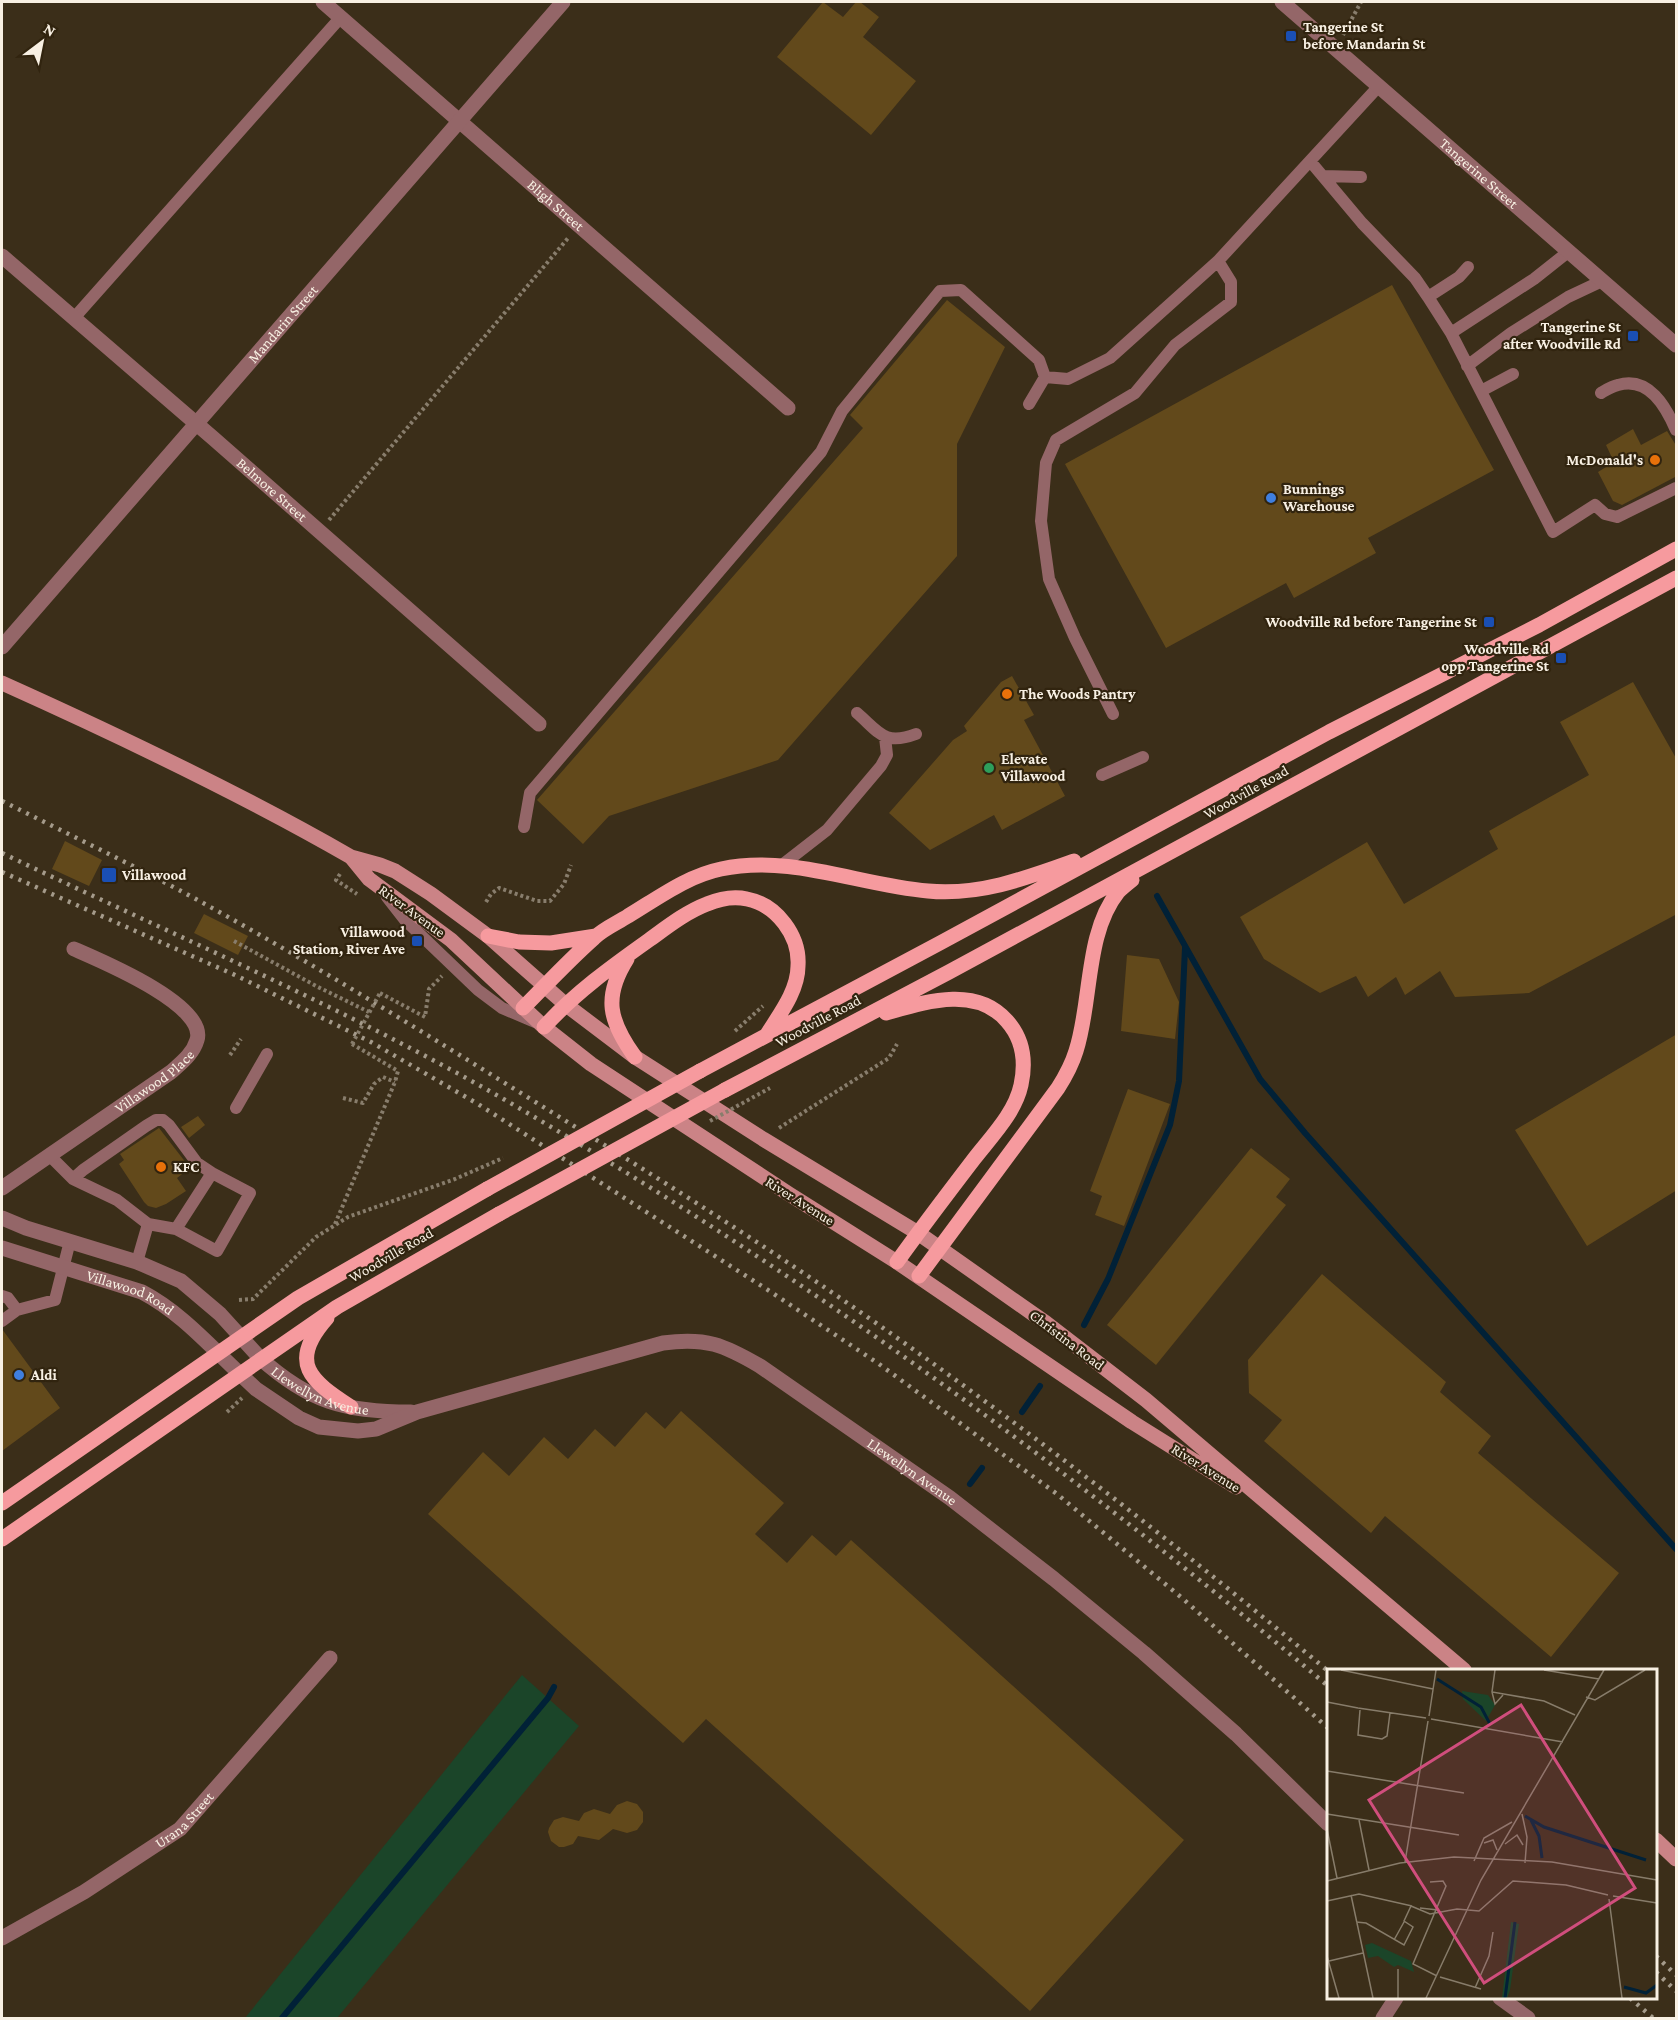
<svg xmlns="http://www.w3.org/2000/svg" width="1678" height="2020" font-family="'Crimson Pro',serif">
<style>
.green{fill:#1b4529}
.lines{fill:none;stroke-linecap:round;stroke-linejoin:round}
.stream{stroke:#012137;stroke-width:6}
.building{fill:#62491b}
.path{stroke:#887d6c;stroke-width:4;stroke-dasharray:3 3;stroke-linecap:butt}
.service{stroke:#946668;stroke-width:12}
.minor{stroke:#946668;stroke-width:15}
.tertiary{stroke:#946668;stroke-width:15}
.secondary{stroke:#cb8386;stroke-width:15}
.primary{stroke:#f69a9e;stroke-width:15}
.rail{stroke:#a59b8b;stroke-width:4.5;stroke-dasharray:3 6;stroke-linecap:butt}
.path-bridge{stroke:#887d6c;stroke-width:4;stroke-dasharray:3 3;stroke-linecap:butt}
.primary-bridge{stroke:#f69a9e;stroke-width:15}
.transit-dot{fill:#1a4fb4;stroke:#31240f;stroke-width:2}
.food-dot{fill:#e8710a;stroke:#31240f;stroke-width:2}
.shop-dot{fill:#3f7fe0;stroke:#31240f;stroke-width:2}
.leisure-dot{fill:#2e9e5b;stroke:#31240f;stroke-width:2}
.labels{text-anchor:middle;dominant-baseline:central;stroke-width:4.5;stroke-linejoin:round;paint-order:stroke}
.poi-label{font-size:15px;font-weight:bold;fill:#f8f0e3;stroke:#31240f;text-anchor:start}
.street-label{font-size:15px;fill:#f8f0e3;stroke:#31240f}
.inset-river{fill:none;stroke:#012137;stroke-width:3}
.inset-road{fill:none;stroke:#877c6a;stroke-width:1.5}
.view{fill:#d04e7d;fill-opacity:0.15;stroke:#d04e7d;stroke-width:3}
.inset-edge{fill:none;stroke:#f8f0e3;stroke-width:3}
</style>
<rect width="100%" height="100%" fill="#3b2e19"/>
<path class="green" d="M522,1675L579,1726L337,2018H245Z"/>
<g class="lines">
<path class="stream" d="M1157,896L1260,1079L1305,1133L1676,1549
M1084,1325L1108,1279L1170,1125L1179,1081L1185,948
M1022,1412L1040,1386
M970,1484L982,1468
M282,2018L548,1698L554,1687"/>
</g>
<path class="building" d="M823,2L843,17L856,2H860L879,17L863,37L916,81L871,135L777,57Z
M1392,285L1494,470L1368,538L1376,553L1294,598L1286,583L1166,648L1065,464Z
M947,300L1005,347L957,444V556L778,760L609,816L583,844L537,800L863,428L850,415Z
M1633,429L1641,445L1667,431L1677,447V476L1622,505L1613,501L1598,472L1614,462L1606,445Z
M1012,676L1034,715L1024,720L1065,796L1002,830L994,815L930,850L889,813L953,740L967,731L964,726L1001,682Z
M1633,682L1677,760V914L1529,993L1455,997L1440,971L1405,995L1396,977L1368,997L1356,976L1320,993L1264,959L1240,917L1367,842L1404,904L1498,849L1489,831L1589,775L1560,722Z
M65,841L102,860L89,886L52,869Z
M204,914L248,936L238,955L194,933Z
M1127,955L1159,959L1179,1002L1175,1039L1121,1031Z
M1677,1034V1190L1587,1246L1515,1130Z
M1128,1089L1170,1104L1124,1226L1095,1215L1102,1196L1090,1191Z
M198,1116L205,1125L189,1138L181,1127Z
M159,1128L190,1168L177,1178L186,1191L166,1204L156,1208L148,1206L144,1202L119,1164L124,1160L120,1154Z
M1251,1148L1290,1179L1276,1197L1286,1205L1156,1365L1107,1325Z
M1322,1274L1446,1382L1440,1392L1491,1436L1478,1453L1619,1573L1551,1657L1385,1516L1371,1533L1264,1441L1282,1420L1249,1393L1248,1360Z
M2,1329L60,1408L2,1451Z
M681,1411L784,1503L755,1534L787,1563L812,1535L836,1556L851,1540L1184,1840L1030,2011L706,1719L683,1743L428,1514L483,1452L509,1476L544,1437L568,1459L595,1429L615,1447L646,1412L665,1429Z
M627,1801L637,1804L643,1812V1822L637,1830L627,1833L613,1829L599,1840L578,1836L573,1844L564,1847H559L551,1841L548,1832L549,1828L554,1820L563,1817L579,1821L584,1813L594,1809L610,1814L617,1805Z"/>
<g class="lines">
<path class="path" d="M1343,35L1361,2
M329,520L569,237
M340,874L336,880L357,894
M486,902L491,894L499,888L537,901H550L564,884L571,865
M234,941L318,987L369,1012
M380,993L425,1017L429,989L442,976
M735,1031L763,1006
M230,1055L241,1039
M343,1098L363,1103L374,1084L383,1077L395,1082
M779,1128L889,1058L897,1044
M335,1224L395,1082L398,1071L352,1044
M239,1300L253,1299L316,1237L348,1217L455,1179L503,1158
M227,1412L242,1398"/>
<path class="service" d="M1310,161L1362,223L1415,278L1428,297L1451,333L1553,532L1595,505L1605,514L1617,517L1676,488
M1323,176L1361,177
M1428,297L1459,277L1468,267
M74,318L341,17
M1451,333L1534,279L1568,252
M1467,366L1511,333L1568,297L1602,281
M1481,391L1513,374
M1601,393C1606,390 1612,386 1618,385C1649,376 1666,407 1676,430
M1029,404L1045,377L1068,379L1110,358L1218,261L1379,86
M857,713C879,732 884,746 916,734
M1113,714L1075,638L1049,579L1041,521L1046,463L1056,440L1135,393L1175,345L1231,302V282L1218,261
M1102,775L1143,757
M524,827L530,793L821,452L842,411L940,291L961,290L1039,360L1045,377
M782,865L827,830L881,766L887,755L885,737
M387,897L405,920L478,990L502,1008L535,1022
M236,1108L267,1054
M49,1155L73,1179L117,1200L148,1224L176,1229L212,1173L250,1193L217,1251L176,1229
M73,1179L83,1170L146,1126L156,1120H163L169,1125L197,1163L212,1173
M137,1262L148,1224
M2,1296L8,1298L17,1310L55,1300L70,1241
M2,1321L17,1310"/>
<g class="minor">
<path id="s1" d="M323,2L788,408"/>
<path id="s2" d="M2,256L213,438L539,724"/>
<path id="s3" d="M2,1188L171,1072C181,1063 193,1054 197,1040C208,1005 99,960 74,949"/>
<path id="s4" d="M260,1358C309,1402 345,1412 411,1412"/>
<path id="s5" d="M239,1373L256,1389L299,1418L319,1427L358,1431L376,1429L417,1412L663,1343C706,1337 724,1345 760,1366L950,1498L1054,1579L1144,1653L1236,1734L1328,1824"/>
<path id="s6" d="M2,1938L84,1892L180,1829L330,1658"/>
<path d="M1500,1998L1528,2018"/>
<path d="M1383,2018L1396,1998"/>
</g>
<g class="tertiary">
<path id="s7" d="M1282,2L1676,345"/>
<path id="s8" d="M2,647L563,2"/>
<path d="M2,1218L26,1228L137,1262L181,1281L220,1314L260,1358"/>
<path id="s9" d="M2,1248L142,1292C180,1312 208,1344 239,1373"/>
</g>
<path class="secondary" d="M2,683C120,736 238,792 351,857L380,865L395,871L431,894L488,936L565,1004L635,1057L763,1139L918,1233L1046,1323L1146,1400L1464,1670
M351,857L369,879L451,940L544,1027L591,1064L789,1194L897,1262L1132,1422L1236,1487
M1656,1840L1676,1859"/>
<path class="primary" d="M488,936L519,942L551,943L596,936
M627,959C603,997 609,1021 635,1057
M523,1008C546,985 569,960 594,938C603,929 617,923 628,916C658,898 687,876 721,869C790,854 859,885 928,891C979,896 1027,878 1074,861
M886,1013C925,1002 976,985 1007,1021C1023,1039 1026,1062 1021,1085C1015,1113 991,1137 974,1159C948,1193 922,1227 897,1262
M544,1027C575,993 611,967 649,940C667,927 686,912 707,904C719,899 734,896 747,899C777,905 800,936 798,966C798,991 779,1015 766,1036
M700,1071L940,943L1329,732L1539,625L1676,549
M725,1090L949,972L1676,578
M919,1276L1058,1088C1065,1077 1072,1064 1076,1051C1092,1002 1085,933 1118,892C1122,888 1127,884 1132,880
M327,1318C287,1363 311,1381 351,1407
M2,1503L298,1298L487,1189
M2,1539L337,1307L499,1214"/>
<path class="rail" d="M2,801C66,833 131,864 194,898C311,962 424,1033 537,1103C648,1172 759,1241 866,1316C1025,1427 1179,1546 1328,1671
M2,853C175,936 353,1011 519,1108C806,1276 1075,1472 1328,1686
M2,872L235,975L371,1042L478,1104L771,1292L879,1364L1057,1494L1182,1598L1328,1728
M1656,1956L1676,1975
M1656,1972L1676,1991
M1630,1998L1653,2018"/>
<path class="path-bridge" d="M352,1044L380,993
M710,1121L770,1088"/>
<path class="primary-bridge" d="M487,1189L700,1071
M499,1214L725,1090"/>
</g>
<g class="transit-dot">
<rect x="1285" y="30" width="12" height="12" rx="3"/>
<rect x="1627" y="330" width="12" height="12" rx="3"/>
<rect x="1483" y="616" width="12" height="12" rx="3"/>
<rect x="1555" y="652" width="12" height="12" rx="3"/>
<rect x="101" y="867" width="16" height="16" rx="3"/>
<rect x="411" y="935" width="12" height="12" rx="3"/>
</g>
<g class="food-dot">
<circle cx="1655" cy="460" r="6"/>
<circle cx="1007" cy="694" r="6"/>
<circle cx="161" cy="1167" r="6"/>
</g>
<g class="shop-dot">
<circle cx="1271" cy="498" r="6"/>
<circle cx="19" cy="1375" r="6"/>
</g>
<circle class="leisure-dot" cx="989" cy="768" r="6"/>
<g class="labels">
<g class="poi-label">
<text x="1303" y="27">Tangerine St<tspan x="1303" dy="17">before Mandarin St</tspan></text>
<text x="1621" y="327" text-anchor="end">Tangerine St<tspan x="1621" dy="17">after Woodville Rd</tspan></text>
<text x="1643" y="460" text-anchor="end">McDonald's</text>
<text x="1283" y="489">Bunnings<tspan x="1283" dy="17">Warehouse</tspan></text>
<text x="1477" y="622" text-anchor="end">Woodville Rd before Tangerine St</text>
<text x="1549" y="649" text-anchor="end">Woodville Rd<tspan x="1549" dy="17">opp Tangerine St</tspan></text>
<text x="1019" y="694">The Woods Pantry</text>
<text x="1001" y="759">Elevate<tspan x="1001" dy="17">Villawood</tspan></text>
<text x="122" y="875">Villawood</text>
<text x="405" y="932" text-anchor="end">Villawood<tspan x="405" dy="17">Station, River Ave</tspan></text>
<text x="173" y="1167">KFC</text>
<text x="31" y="1375">Aldi</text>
</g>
<g class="street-label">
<text stroke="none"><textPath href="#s7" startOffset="261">Tangerine Street</textPath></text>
<text stroke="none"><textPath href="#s1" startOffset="309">Bligh Street</textPath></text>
<text stroke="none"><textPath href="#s8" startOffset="428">Mandarin Street</textPath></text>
<text stroke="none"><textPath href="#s2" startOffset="357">Belmore Street</textPath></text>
<text transform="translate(1246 792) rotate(-29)">Woodville Road</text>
<text transform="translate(412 911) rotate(36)">River Avenue</text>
<text transform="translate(818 1021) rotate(-28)">Woodville Road</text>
<text stroke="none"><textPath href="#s3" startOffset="186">Villawood Place</textPath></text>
<text transform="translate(800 1201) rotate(32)">River Avenue</text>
<text transform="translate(391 1255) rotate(-30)">Woodville Road</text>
<text stroke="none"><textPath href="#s9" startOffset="136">Villawood Road</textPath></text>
<text transform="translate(1067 1340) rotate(37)">Christina Road</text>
<text stroke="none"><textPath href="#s4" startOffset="70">Llewellyn Avenue</textPath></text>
<text transform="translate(1206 1468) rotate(32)">River Avenue</text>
<text stroke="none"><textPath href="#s5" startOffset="742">Llewellyn Avenue</textPath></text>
<text stroke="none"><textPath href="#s6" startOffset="218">Urana Street</textPath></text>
</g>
</g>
<g transform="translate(1327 1669)">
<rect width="330" height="330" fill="#3b2e19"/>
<path d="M135,22L161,26L168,36L159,52L136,30ZM184,253L192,255L183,321L180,329H175ZM45,274L84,292L87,303L71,296L67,298L51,287L41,289L38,276Z" fill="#1b4529"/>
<path class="inset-river" d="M110,10L154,38L163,55M198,147L217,158L319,191M204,151L212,167L215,189M297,318L319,324L330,316M178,329L188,253"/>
<path class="inset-road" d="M14,1L106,20M168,1L165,23L217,32L248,46M217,1L272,10M165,23L168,35L176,26M259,28L268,31L318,1M0,33L31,39M31,39L99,49M33,41L31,66L55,70L60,67L63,44M102,47L109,1M104,50L236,73M0,102L137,124M0,145L132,166M195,145L200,168L198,194M32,151L42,201M0,160L10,209M157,174L166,171L170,181M178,175L190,166L196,176M147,192L157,169L185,153M78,193L101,52M0,212L73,194L127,188L225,193L330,211M103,213L116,212L119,217L86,295L110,307M24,226L46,329M286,227L330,234M282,230L295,329M0,232L32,225L85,237M84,237L103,245L130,240L152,242L186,212L239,216L281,226M93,239L111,241M29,253L39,254L77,276L86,258L77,252L84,237M67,271L77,253M0,287L12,329M2,292L36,284M71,300V329M113,308L154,320M148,319L162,287L166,263M99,329L154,211L277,1"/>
<path class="view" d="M194,36L308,219L157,314L42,131Z"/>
<rect width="330" height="330" class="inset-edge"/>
</g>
<rect width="1678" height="2020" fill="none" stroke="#f8f0e3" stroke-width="6"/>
<g transform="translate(42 42) rotate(32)" stroke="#31240f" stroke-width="4.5" paint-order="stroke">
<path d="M0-4.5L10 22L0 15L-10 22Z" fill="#f8f0e3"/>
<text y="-9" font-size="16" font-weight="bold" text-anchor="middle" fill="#f8f0e3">N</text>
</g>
</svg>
